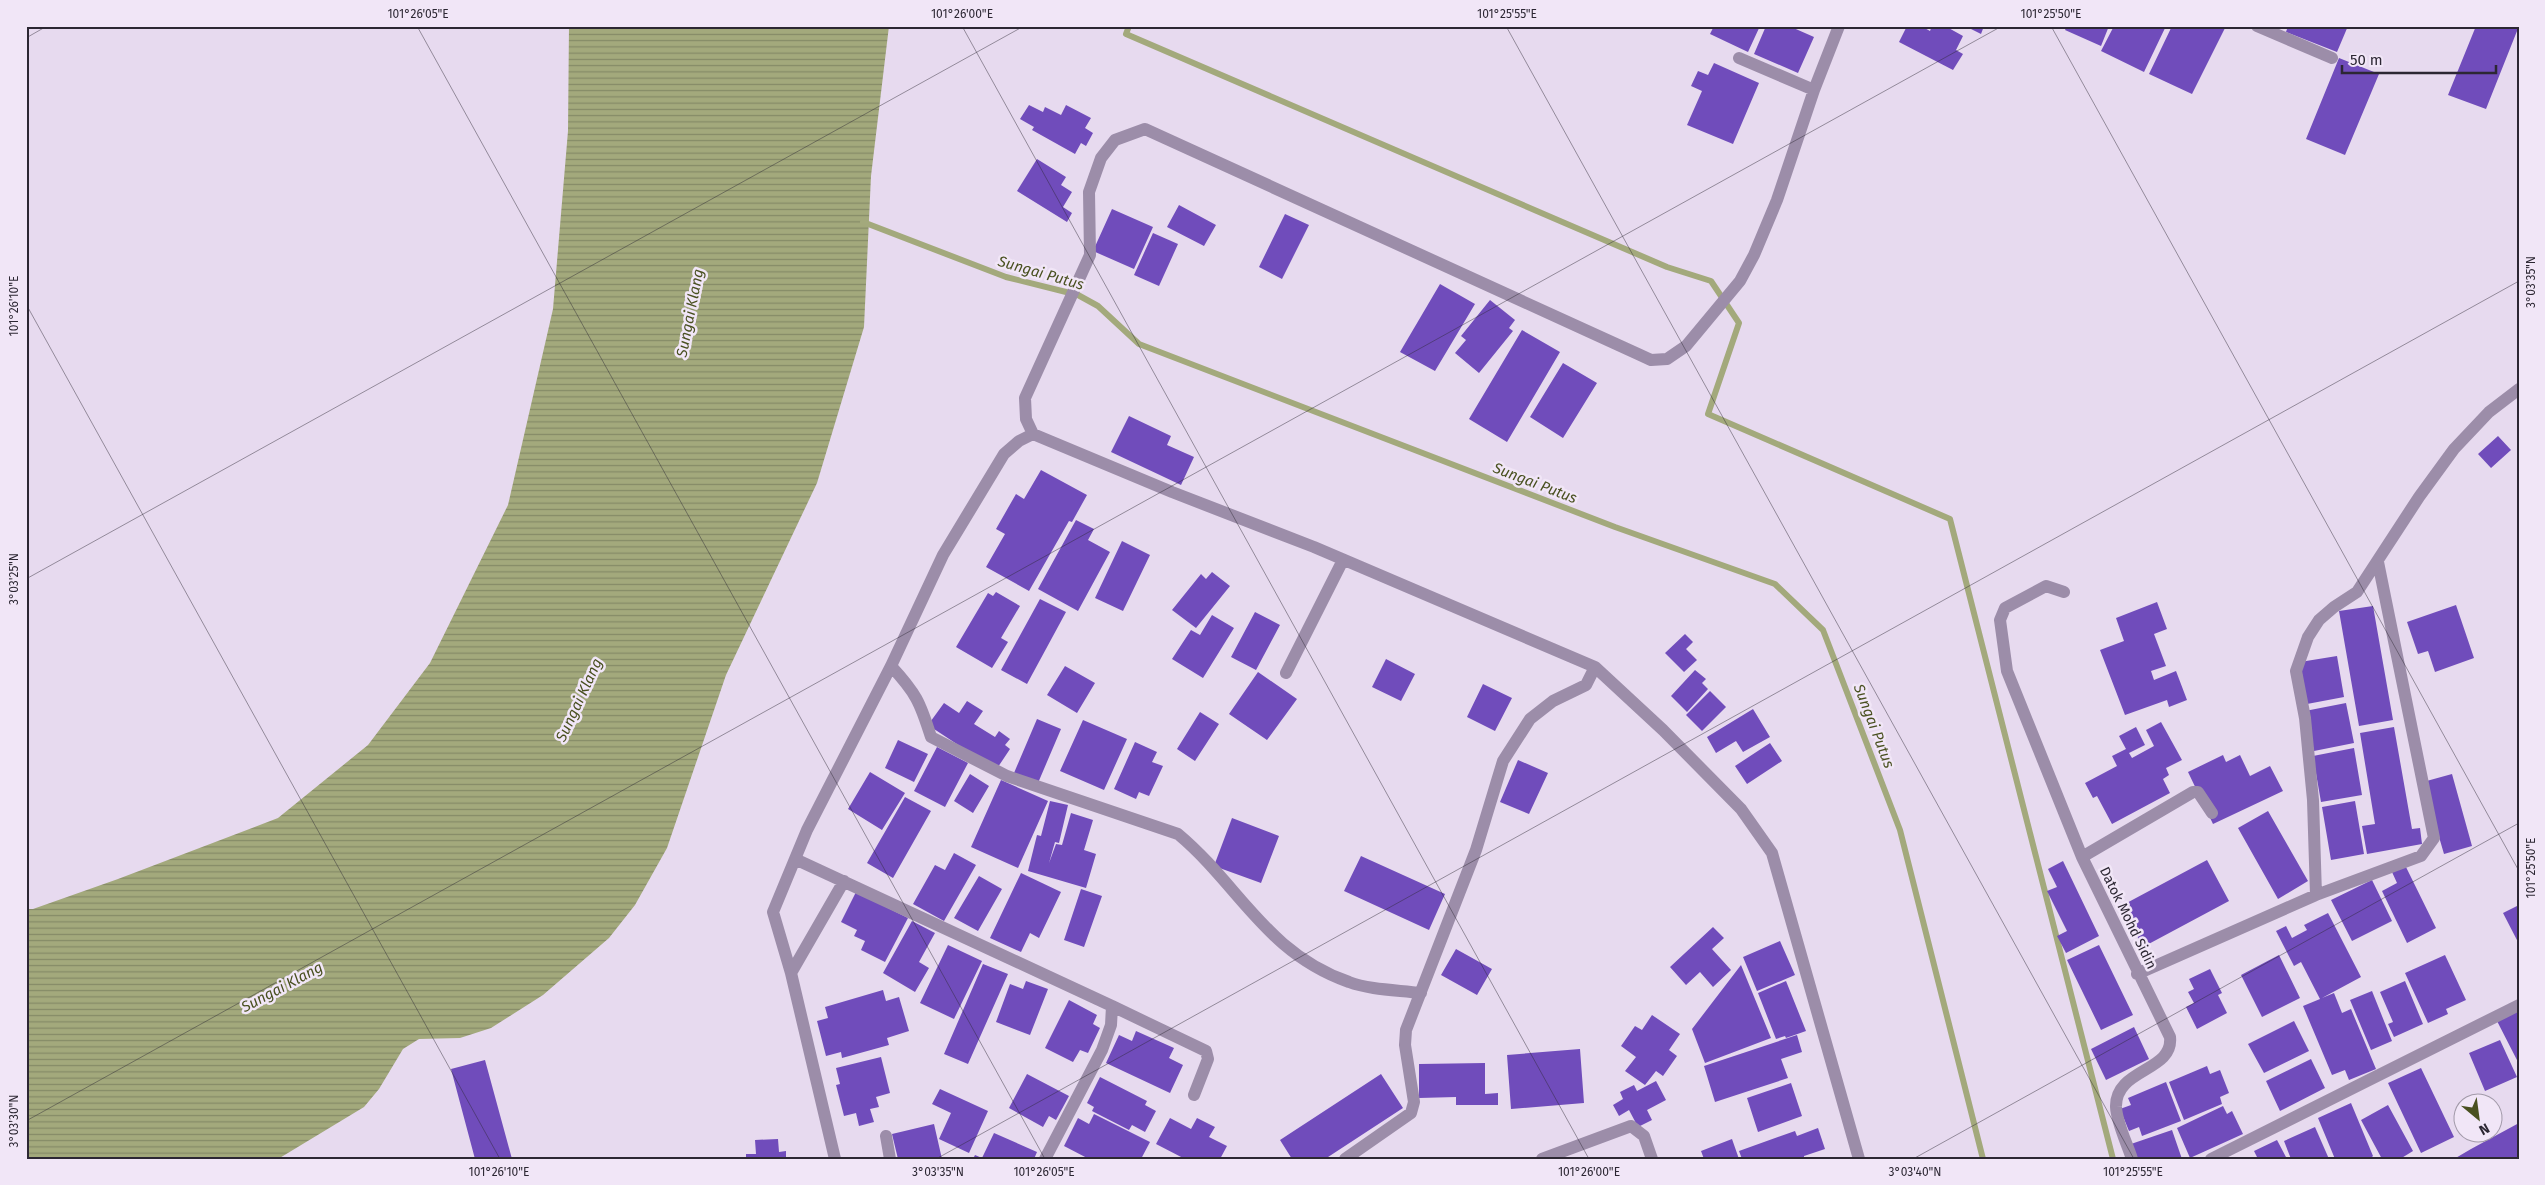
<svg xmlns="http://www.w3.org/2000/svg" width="2545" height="1185" font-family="'Fira Sans',sans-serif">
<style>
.water{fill:url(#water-rules)}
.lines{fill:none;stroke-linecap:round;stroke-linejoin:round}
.stream{stroke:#a3a97c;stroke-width:6}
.building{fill:#704cbb}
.minor{stroke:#9c8da9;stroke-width:12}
.ticks{fill:none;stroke:#2c2733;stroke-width:1;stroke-opacity:0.45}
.labels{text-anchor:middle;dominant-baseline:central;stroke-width:5;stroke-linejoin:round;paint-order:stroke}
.street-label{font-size:14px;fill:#2c2733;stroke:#f1e6f7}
.water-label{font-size:15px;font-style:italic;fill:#495020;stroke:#f1e6f7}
.neatline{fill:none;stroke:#2c2733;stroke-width:2}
.ticks-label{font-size:12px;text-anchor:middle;fill:#2c2733}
</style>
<defs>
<pattern id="water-rules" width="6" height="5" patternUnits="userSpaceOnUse" patternTransform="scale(1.25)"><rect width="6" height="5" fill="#a3a97c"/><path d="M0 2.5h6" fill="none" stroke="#858a66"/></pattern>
</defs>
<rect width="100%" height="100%" fill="#e7daef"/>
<path class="water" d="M569,26H889L871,176L864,327L817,483L726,675L667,848L635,905L609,938L543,995L491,1028L460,1038L419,1039L403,1049L379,1089L364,1107L278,1159H26V909H33L118,879L278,818L368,745L430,663L508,505L553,309L568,131Z"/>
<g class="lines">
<path class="stream" d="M1129,26L1126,34L1667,267L1711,281L1739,323L1708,414L1950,519L2113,1159
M863,222L1006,277L1078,295L1098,306L1139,344L1615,527L1775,584L1823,630L1900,830L1983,1159"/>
</g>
<path class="building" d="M1714,26H1760L1748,52L1710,34Z
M1766,26H1789L1814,37L1798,73L1754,54Z
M1907,26H1921L1930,31L1932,26H1945L1963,36L1956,50L1963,54L1953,70L1899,42Z
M1965,26H1984L1981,34Z
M2067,26H2109L2101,46L2065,30Z
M2114,26H2166L2144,72L2101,51Z
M2172,26H2226L2192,94L2149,74Z
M2288,26H2348L2337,52L2286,32Z
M2476,26H2519L2486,109L2448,95Z
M2339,58L2379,74L2345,155L2306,139Z
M1714,63L1759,83L1733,144L1687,125L1702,91L1691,86L1698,71L1708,75Z
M1029,105L1043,112L1045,107L1061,115L1066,105L1091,118L1085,128L1093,133L1086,146L1081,143L1075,154L1032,130L1034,127L1020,119Z
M1037,159L1066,177L1061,185L1072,192L1063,207L1072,213L1067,222L1017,191Z
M1179,205L1216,225L1204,246L1167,227Z
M1112,209L1153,227L1134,269L1093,251Z
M1285,214L1309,225L1282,279L1259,267Z
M1153,233L1178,244L1159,286L1134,275Z
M1440,284L1475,304L1435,371L1400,352Z
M1490,300L1515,320L1509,328L1513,331L1479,373L1455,353L1466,340L1461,336Z
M1522,330L1560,352L1507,442L1469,419Z
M1563,363L1597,383L1563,438L1530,417Z
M1129,416L1171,436L1167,445L1194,457L1181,485L1111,452Z
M2498,436L2511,450L2491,468L2478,454Z
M1041,470L1087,495L1072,522L1069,521L1029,591L986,567L1005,534L996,529L1016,494L1024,499Z
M1076,520L1094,529L1088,540L1110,552L1078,611L1038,589Z
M1122,541L1150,555L1123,611L1095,598Z
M1212,572L1230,586L1196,628L1172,610L1201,574L1206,579Z
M996,592L1020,606L1001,638L1008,642L992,668L956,647L988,593L993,596Z
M1040,599L1066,612L1027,684L1001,670Z
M2157,602L2167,629L2154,634L2166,666L2151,671L2154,680L2176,671L2187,700L2169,707L2167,700L2125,715L2100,650L2124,641L2116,618Z
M2456,605L2474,658L2435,672L2428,651L2418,654L2407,622Z
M2373,606L2393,720L2359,726L2339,611Z
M1255,612L1280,625L1256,670L1231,657Z
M1212,615L1234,628L1203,678L1172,659L1191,630L1200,635Z
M1685,634L1693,642L1686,649L1697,660L1684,672L1665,653Z
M2337,656L2344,697L2307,704L2300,662Z
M1386,659L1415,674L1401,701L1372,687Z
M1065,666L1095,683L1077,713L1047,695Z
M1695,670L1706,679L1702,683L1708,689L1687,712L1671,696Z
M1258,672L1297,699L1267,740L1229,714Z
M1483,684L1512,698L1495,731L1467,717Z
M1710,691L1726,707L1702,731L1686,715Z
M967,701L983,711L974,724L995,737L999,731L1010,739L1005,745L1010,749L996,770L928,725L944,703L959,713Z
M2346,703L2354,743L2314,751L2305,711Z
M1753,709L1770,737L1743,752L1736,741L1716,753L1707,737Z
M1200,712L1219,724L1195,761L1177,749Z
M1037,719L1061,729L1038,783L1014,773Z
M1083,720L1127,739L1104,790L1060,771Z
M2161,722L2182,760L2166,768L2169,775L2163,779L2170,793L2112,824L2097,796L2093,798L2085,783L2117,766L2112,756L2126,749L2119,736L2136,727L2145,745L2129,753L2132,758L2154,746L2146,730Z
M2394,727L2412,829L2420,828L2422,844L2367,854L2362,826L2375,824L2360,733Z
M898,740L928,754L914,782L885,768Z
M1135,742L1157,752L1152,762L1163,766L1149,796L1139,792L1136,799L1114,789Z
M1770,743L1782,761L1747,784L1735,766Z
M937,747L968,763L945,807L914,791Z
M2354,748L2362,795L2321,802L2313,756Z
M2223,755L2226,762L2240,755L2250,776L2270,766L2283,791L2213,824L2188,772Z
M1518,760L1548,773L1529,814L1500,802Z
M870,772L905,793L882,830L848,809Z
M970,774L989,786L973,813L954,801Z
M2452,774L2472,846L2444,854L2423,782Z
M1001,780L1048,801L1018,868L971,847Z
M905,797L931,811L893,878L867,863Z
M1050,801L1068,805L1059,843L1055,842L1049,863L1056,844L1062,845L1071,813L1093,820L1084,850L1096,854L1086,888L1028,871L1037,835L1041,836Z
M2355,801L2364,854L2331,860L2322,807Z
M2268,811L2308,881L2278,899L2238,828Z
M1232,818L1279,836L1261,883L1214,866Z
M954,853L976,865L944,921L913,904L935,865L945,870Z
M1361,856L1445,894L1429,930L1344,891Z
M2207,860L2229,901L2143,947L2121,906Z
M2063,861L2099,936L2066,953L2057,936L2067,931L2047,891L2057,887L2048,869Z
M2405,865L2436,928L2407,943L2382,891L2397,883L2392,872Z
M1021,873L1061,892L1039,938L1030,933L1021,952L990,938Z
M979,876L1002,889L978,931L954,918Z
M2372,880L2392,921L2352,941L2331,900Z
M1081,889L1102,896L1084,947L1064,940Z
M856,892L908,918L885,962L861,950L865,941L854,936L857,930L841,922Z
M2519,905V944L2503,913Z
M2328,913L2361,977L2322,998L2334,993L2342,1013L2351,1009L2376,1069L2349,1080L2345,1070L2332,1075L2303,1006L2320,999L2301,962L2294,966L2276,931L2286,926L2292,938L2307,930L2304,925Z
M912,921L935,933L919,962L929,968L915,992L883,973Z
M1713,927L1724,938L1712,949L1731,970L1713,987L1700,972L1686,985L1670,967Z
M1780,941L1795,975L1757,991L1743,957Z
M948,945L982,961L954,1019L920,1003Z
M2099,945L2133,1015L2101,1030L2067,960Z
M1456,949L1492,969L1477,995L1441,975Z
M2279,955L2300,998L2262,1017L2241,975Z
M2445,955L2466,1000L2446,1009L2448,1014L2428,1023L2405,973Z
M983,964L1008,974L968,1064L944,1054Z
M1741,965L1771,1038L1705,1063L1692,1029Z
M2210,969L2222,993L2218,995L2227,1013L2197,1029L2186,1007L2194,1003L2188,992L2194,989L2189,979Z
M1026,981L1048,989L1030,1035L996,1022L1010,984L1023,989Z
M1786,981L1806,1031L1786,1038L1785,1036L1776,1039L1758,993Z
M2405,981L2423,1024L2394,1037L2388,1024L2393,1022L2380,992Z
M883,990L886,1001L899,997L909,1031L887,1038L889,1045L842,1058L841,1052L826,1056L817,1021L828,1018L825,1007Z
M2372,991L2392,1041L2371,1050L2350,1000Z
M1069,1000L1097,1015L1093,1024L1100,1028L1088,1053L1080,1050L1073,1062L1045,1048Z
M2519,1010V1064L2497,1021Z
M1652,1015L1680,1034L1669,1050L1677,1056L1663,1076L1656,1071L1645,1085L1625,1071L1636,1057L1621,1046L1635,1026L1642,1030Z
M2294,1021L2309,1051L2264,1073L2248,1044Z
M2134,1027L2149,1059L2106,1080L2091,1049Z
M1136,1031L1174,1048L1169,1058L1183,1065L1170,1093L1106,1063L1119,1035L1132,1041Z
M1797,1035L1802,1052L1781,1059L1788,1078L1715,1102L1704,1066Z
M2500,1040L2517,1077L2485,1091L2469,1053Z
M1580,1049L1584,1103L1511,1109L1507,1055Z
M881,1057L890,1093L876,1097L879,1107L870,1109L874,1122L859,1126L856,1113L844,1116L836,1085L840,1084L836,1068Z
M2311,1059L2325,1088L2280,1111L2266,1081Z
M485,1060L512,1159H475L451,1069Z
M1485,1063V1094L1498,1093V1105H1456V1097L1419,1098V1064Z
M2207,1066L2210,1074L2220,1070L2229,1093L2220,1097L2222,1104L2184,1120L2169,1082Z
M2421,1068L2454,1137L2421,1153L2388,1083Z
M1027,1074L1069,1096L1056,1120L1049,1116L1043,1127L1009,1108Z
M1381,1074L1403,1108L1325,1159H1292L1280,1140Z
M1100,1077L1147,1101L1145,1105L1156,1111L1145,1132L1132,1125L1129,1130L1092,1111L1094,1107L1087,1103Z
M1656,1081L1666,1100L1647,1110L1652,1120L1638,1127L1629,1110L1619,1116L1613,1105L1623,1099L1620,1092L1634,1085L1637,1091Z
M2166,1082L2181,1121L2142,1136L2139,1127L2129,1131L2120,1109L2131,1105L2128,1098Z
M1791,1083L1802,1116L1758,1132L1747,1098Z
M940,1089L988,1111L969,1153L939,1139L951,1113L932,1104Z
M2351,1103L2373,1156L2370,1159H2335L2318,1118Z
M2388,1105L2413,1151L2400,1159H2382L2361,1120Z
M2223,1106L2227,1114L2232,1111L2243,1134L2190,1158L2177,1128Z
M1094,1114L1150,1142L1141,1159H1089L1064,1146L1078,1118L1089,1124Z
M1170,1118L1191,1129L1197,1118L1215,1127L1209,1137L1227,1146L1220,1159H1185L1156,1144Z
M2519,1123V1159H2454L2471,1149Z
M934,1124L942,1159H898L892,1134Z
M2315,1127L2329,1159H2291L2284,1141Z
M1818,1128L1825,1149L1804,1156V1159H1742L1739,1151L1795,1131L1797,1136Z
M2172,1130L2182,1159H2136L2131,1144Z
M994,1133L1037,1152L1034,1159H973L975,1155L982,1158Z
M778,1139L779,1152L786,1151V1159H746V1154H756L755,1140Z
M1732,1139L1739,1159H1704L1701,1151Z
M2277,1140L2287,1159H2258L2254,1151Z"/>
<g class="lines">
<path class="minor" d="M2257,26L2332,58
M1739,58L1814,90
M1033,434L1026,419L1025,398L1090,255L1089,192L1101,158L1115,140L1145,129L1638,354L1651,360L1667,359L1686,346L1740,281L1754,255L1777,200L1814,90L1839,26
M2064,592L2046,586L2005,608L2000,620L2007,671L2082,857L2170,1037C2174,1072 2115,1068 2116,1107C2117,1124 2127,1143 2132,1159
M891,666C916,693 920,702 931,737L1007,776L1178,834C1240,886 1266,953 1349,982C1370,990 1398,990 1421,993
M1286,673L1343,560
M2082,857L2193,792H2198L2212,813
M795,859L1112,1006L1111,1025L1102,1050L1045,1159
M2316,895L2313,800L2305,718L2296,671L2308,637L2319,620L2334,607L2357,592L2419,497L2454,449L2489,412L2519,389
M791,973L844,881
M2137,974L2316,895L2421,856L2434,838L2378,562
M1112,1006L1206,1051L1208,1059L1194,1095
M886,1136L890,1159
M835,1159L791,973L773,912L807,830L891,666L943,555L1004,454L1019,441L1033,434L1172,492L1314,547L1595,667L1663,730L1741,809L1772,853L1859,1159
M1345,1159L1411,1113L1414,1102L1405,1045L1406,1030L1476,850L1503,761L1530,719L1553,701L1586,685L1595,667
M1542,1159L1631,1126L1644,1136L1652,1159
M2211,1159L2519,1005"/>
</g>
<path class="ticks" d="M417,26L1045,1159M962,26L1589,1159M1506,26L2134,1159M2051,26L2519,871M26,38L47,26M26,304L500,1159M26,579L1024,26M26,1121L2002,26M936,1159L2519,281M1913,1159L2519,823"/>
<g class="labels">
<g class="street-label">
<text transform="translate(2128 918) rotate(64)">Datok Mohd Sidin</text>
</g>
<g class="water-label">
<text transform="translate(1041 273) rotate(16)">Sungai Putus</text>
<text transform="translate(690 313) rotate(-79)">Sungai Klang</text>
<text transform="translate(1535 483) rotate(21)">Sungai Putus</text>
<text transform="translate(579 700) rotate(-65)">Sungai Klang</text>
<text transform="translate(1874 726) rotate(69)">Sungai Putus</text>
<text transform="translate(282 987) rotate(-28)">Sungai Klang</text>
</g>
</g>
<rect width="2545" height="1185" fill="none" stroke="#f1e6f7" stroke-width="55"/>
<g transform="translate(2478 1118) rotate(151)"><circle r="24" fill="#f1e6f7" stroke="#a29aa9"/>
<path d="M0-4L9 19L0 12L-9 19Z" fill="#495020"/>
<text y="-8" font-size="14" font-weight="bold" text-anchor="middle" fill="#2c2733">N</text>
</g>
<path d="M2342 65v8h154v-8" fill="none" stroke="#2c2733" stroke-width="2.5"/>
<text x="2350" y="65" font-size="15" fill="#2c2733" stroke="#f1e6f7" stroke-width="4" paint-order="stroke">50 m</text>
<rect x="28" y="28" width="2490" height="1130" class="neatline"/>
<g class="ticks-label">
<text x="418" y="18">101°26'05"E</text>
<text x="962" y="18">101°26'00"E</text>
<text x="1507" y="18">101°25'55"E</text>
<text x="2051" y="18">101°25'50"E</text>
<text transform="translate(2531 282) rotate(-90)" y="4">3°03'35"N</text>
<text transform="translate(14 306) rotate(-90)" y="4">101°26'10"E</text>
<text transform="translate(14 579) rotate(-90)" y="4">3°03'25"N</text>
<text transform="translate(2531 868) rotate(-90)" y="4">101°25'50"E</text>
<text transform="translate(14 1121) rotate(-90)" y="4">3°03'30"N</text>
<text x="499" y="1176">101°26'10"E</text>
<text x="938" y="1176">3°03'35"N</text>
<text x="1044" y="1176">101°26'05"E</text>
<text x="1589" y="1176">101°26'00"E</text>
<text x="1915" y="1176">3°03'40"N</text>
<text x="2133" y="1176">101°25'55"E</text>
</g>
</svg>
